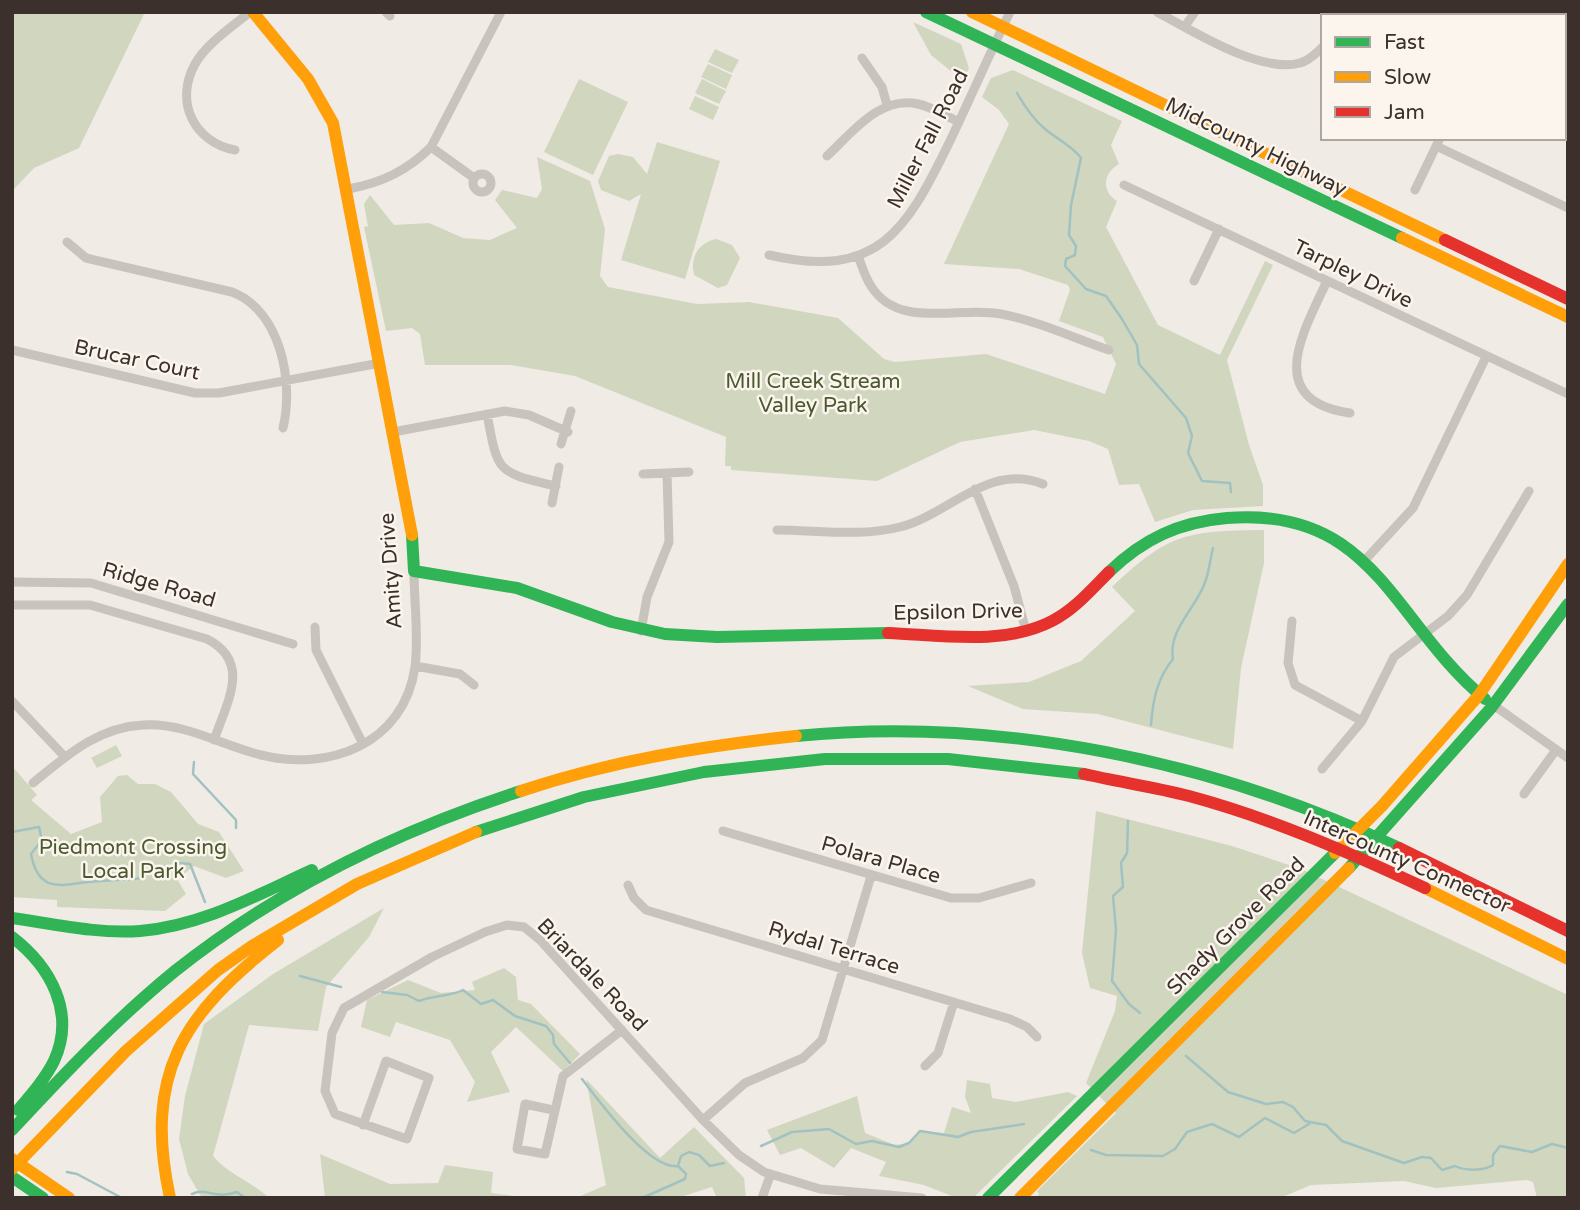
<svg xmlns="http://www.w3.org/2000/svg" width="1580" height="1210" font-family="'Varela Round',sans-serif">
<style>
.green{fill:#d1d6bf}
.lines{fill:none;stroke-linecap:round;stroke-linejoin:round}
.stream{stroke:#a1c2c1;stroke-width:2.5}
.street{stroke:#c9c3be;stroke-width:9}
.fast{stroke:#30b455;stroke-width:12}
.slow{stroke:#ff9f0a;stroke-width:12}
.jam{stroke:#e5322d;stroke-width:12}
.labels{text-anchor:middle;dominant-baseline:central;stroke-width:5;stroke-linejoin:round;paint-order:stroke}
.street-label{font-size:21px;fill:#3b302b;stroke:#fbf5ee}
.park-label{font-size:21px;fill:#4a5a2e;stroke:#fbf5ee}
</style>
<rect width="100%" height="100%" fill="#f0ebe5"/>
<path class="green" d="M12,12H145L79,148L34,168L12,191Z
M913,22L961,44L969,68L963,81L931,55Z
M715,49L739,60L732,73L708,62Z
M708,64L732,75L726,89L701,77Z
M1013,70L1122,121L1111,145L1119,164C1103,173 1101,191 1117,201L1106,227L1158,325L1220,355L1265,261L1273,265L1227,360L1249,445L1263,485V506L1193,510L1155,522L1139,484L1119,485L1108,449L1089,441L1034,430L960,442L877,481L731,470V466H725L726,437L575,376L511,365H425L420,334L412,328L386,331L364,227L368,226L364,204L370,195L394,225L429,223L463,238L490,240L517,228L495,200L502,190L537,198L542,189L537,157L590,181L605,229L600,276L608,287L697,304L749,302L838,318L884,359L895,362L986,354L1105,394L1116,364L1103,337L1059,321L1070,290L1068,285L1019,269L944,264L1009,124L999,110L982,97L991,78Z
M579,79L628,102L593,175L544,152Z
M702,79L726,91L719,104L695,93Z
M695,96L719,107L713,120L689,109Z
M657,142L720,161L685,279L621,260L641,194L629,201L601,190L598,181L609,156L618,154L633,157L647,174Z
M716,239L732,245L740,258L727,285L718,288L694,275C690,257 698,243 716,239Z
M1264,530V563L1241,668L1233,749L1098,714L1023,709L968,686L1029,682L1081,661L1135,611L1112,587C1169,533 1186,531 1264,530Z
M116,745L122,756L97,768L91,758Z
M12,766L37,795L31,800L71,834L102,822L100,797L118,776L127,775L138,784H155L171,792L198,824L219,832L244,871L226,878L194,866L177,879L186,894L165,911L57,907V900L12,897Z
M1096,811L1232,846L1301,869L1568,995V1198H1537L1533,1182L1527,1180L1436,1188L1404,1181L1311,1185L1280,1198H1036L1039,1194L1037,1191L1116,1113L1086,1083L1115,1011L1117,996L1090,988L1082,953Z
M384,908L369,937L326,987L318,1031L249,1025L213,1156C229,1175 251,1181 269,1198H202L188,1174L179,1139L185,1096L204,1024L273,974Z
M504,968L516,977L518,1000L531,1004L580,1054L563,1071L516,1027L491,1052L510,1092L467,1102L475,1082L450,1040L396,1022L390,1037L361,1027L367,1000L408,980L441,993L475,990L472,982Z
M586,1079L660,1158L694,1127L744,1178L746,1198H717L712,1187L677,1198H576L606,1185Z
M967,1080L990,1084L992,1098L1016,1102L1068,1092L1077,1096L973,1198H957L924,1185L879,1176L886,1162L851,1148L834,1168L801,1148L780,1155L767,1130L857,1096L865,1133L895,1145L909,1143L920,1131L944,1133L952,1107L971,1113L965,1097Z
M320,1154L390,1184L438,1183L445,1165L493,1172L491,1193L528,1198H325Z"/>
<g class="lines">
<path class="stream" d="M1017,93C1025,107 1033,119 1045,129C1058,140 1071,145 1081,158L1071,205L1069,235L1076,246L1075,255L1066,259L1065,266L1086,289L1106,296L1122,319L1137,345L1139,364L1186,418L1192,436L1188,453L1202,481L1230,483L1231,492
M1151,725C1153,699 1157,679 1173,659C1168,631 1194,610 1204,585C1209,574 1210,560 1213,548
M194,762L193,774L236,820V828
M1128,821L1127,853L1121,863L1123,887L1113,896L1116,930L1112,981L1129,1004L1140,1013
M12,832L39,827L42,840L31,854C38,892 59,886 88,882C106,880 125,880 143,878L149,872L165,876L179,863L190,864L205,902
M300,976L341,987
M382,992L407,995L419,1001C434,995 453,996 463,990L481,1004L493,1000L515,1016L546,1026L553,1035L554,1044L570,1063
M1186,1056L1228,1092L1266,1104L1283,1102L1293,1107L1305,1121L1326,1125L1342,1141L1404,1163L1422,1157L1431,1158L1442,1170L1455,1166C1465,1171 1484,1171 1493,1165V1155L1500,1146L1532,1152L1552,1144L1568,1148
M582,1079C599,1101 649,1170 678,1166
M761,1146L792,1132L829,1129L856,1144L872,1141L899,1147L909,1143L920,1131L958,1137L971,1132L1024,1124
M1091,1150L1106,1155L1163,1156L1175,1149L1187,1132L1212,1124L1239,1137L1265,1118L1294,1133L1309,1124
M67,1172L77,1174L122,1198
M192,1194C207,1187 214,1200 237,1192L245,1198
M642,1198L685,1179L686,1174L678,1166L681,1156L689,1152L699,1155L710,1166L724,1163"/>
<path class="street" d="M386,12L390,16
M1157,12C1193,31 1260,74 1300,63C1309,61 1316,53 1323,47
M1523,12L1528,16
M1350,16L1353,12
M1185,26L1195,12
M1564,46L1568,49
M862,58L882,87L887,105
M1436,146L1568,208
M431,147L474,178
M235,150C194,142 174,102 195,64C207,43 232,27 250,12
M827,156C852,133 880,95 918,104C932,107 946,116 959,122
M473 183a9 9 0 1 1 18 0a9 9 0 1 1-18 0Z
M1124,185L1568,394
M348,189C381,183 407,171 431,147L501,12
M1415,190L1440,138
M67,242L86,258L232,292C281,311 294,382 283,428
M769,255C878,280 906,231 949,143C970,99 989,55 1010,12
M858,256C862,266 865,277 871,286C898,330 959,306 1001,314C1038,321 1074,338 1109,350
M1194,281L1219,229
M1327,281C1304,331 1262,400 1350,413
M12,350L195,393H219L380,363
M487,414C498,474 497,472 556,486
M393,432L505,411L529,415L568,432
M561,444L571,411
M643,474L689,472
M975,489L1014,586L1026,631
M552,503L559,467
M777,530C816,530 861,537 900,527C948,515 989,462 1043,484
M1365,560L1413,508L1486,357
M12,582L91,583L293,644
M12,605H90L207,639C252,662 227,702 214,740
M1292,621L1288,663L1295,685L1362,721
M315,627L316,650L363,744
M641,631L647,597L669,542L667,473
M415,666L460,674L474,685
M12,701L65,757
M1492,704L1568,758
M1322,769L1362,721L1394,657L1448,616L1467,595L1529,491
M33,783C66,756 98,727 143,725C184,722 223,746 261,755C329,772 404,744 415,667C419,636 414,602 414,571
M1524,794L1556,750
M723,831L951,898H979L1031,883
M628,885L634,898L646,910L1010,1019L1027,1027L1037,1037
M925,1066L938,1053L954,1002
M553,1110L525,1104L517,1149L545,1154L563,1076L622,1030
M703,1120L745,1083L803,1058L822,1040L871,876
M363,1125L386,1061L429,1078L407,1139L335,1114L325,1091L332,1033L344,1008L432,957L485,932L507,925L524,927L540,940L703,1120L739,1155L764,1172L820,1189L922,1198
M762,1198L770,1176"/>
<path class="fast" d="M926,12L1402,238
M412,535L414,571L517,588L612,622L665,634L717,637L888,633
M1109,572C1143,539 1179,522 1227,518C1375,506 1392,622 1485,699
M796,736C1000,716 1215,761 1399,848
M476,832L584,797L704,772L825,759H948L1084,774
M1349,868L1491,708L1568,604
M12,918C54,924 97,934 140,931C202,926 257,895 312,870
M12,937C51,967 76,1013 54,1061C45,1079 31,1095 18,1110
M12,1130C64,1074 116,1019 175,971C277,890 397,831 521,791
M12,1177L43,1198
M988,1198L1335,853"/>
<path class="slow" d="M253,12L308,79L333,123L412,535
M972,12L1445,240
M1402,238L1568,317
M521,791C611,761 702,746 796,736
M1335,853L1382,806L1479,695L1568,564
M1425,888L1568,959
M12,1159L69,1198
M12,1169L126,1051L218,970L252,946L357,884L476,832
M170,1198C143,1074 183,1014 278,940
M1020,1198L1349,868"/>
<path class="jam" d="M1445,240L1568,299
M888,633C940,635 1004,646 1052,621C1074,610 1091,590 1109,572
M1084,774C1119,782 1155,787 1189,796C1271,818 1348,852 1425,888
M1399,848L1568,931"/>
</g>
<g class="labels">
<g class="street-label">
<text transform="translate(928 139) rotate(-63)">Miller Fall Road</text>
<text transform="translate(1256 147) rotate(26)">Midcounty Highway</text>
<text transform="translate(1353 274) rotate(26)">Tarpley Drive</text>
<text transform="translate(137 360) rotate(12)">Brucar Court</text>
<text transform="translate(391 571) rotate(-94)">Amity Drive</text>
<text transform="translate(159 585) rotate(16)">Ridge Road</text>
<text transform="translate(958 612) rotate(-1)">Epsilon Drive</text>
<text transform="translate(881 860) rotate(16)">Polara Place</text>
<text transform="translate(1407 862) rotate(24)">Intercounty Connector</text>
<text transform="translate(1236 926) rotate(-45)">Shady Grove Road</text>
<text transform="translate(834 948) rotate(17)">Rydal Terrace</text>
<text transform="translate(592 975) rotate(46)">Briardale Road</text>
</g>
<g class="park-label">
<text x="813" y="381">Mill Creek Stream<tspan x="813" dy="24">Valley Park</tspan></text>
<text x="133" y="847">Piedmont Crossing<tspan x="133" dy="24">Local Park</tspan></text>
</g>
</g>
<rect width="1580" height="1210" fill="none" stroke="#3b302b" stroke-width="28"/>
<rect x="1321" y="14" width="245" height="126" fill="#fbf5ee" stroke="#aea6a0" stroke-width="2"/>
<rect x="1335" y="37" width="35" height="10" fill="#30b455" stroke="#aea6a0" stroke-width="2"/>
<text x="1384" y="49" font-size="21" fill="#3b302b">Fast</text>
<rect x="1335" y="72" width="35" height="10" fill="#ff9f0a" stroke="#aea6a0" stroke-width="2"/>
<text x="1384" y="84" font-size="21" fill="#3b302b">Slow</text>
<rect x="1335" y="107" width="35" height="10" fill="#e5322d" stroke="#aea6a0" stroke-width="2"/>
<text x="1384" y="119" font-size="21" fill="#3b302b">Jam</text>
</svg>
